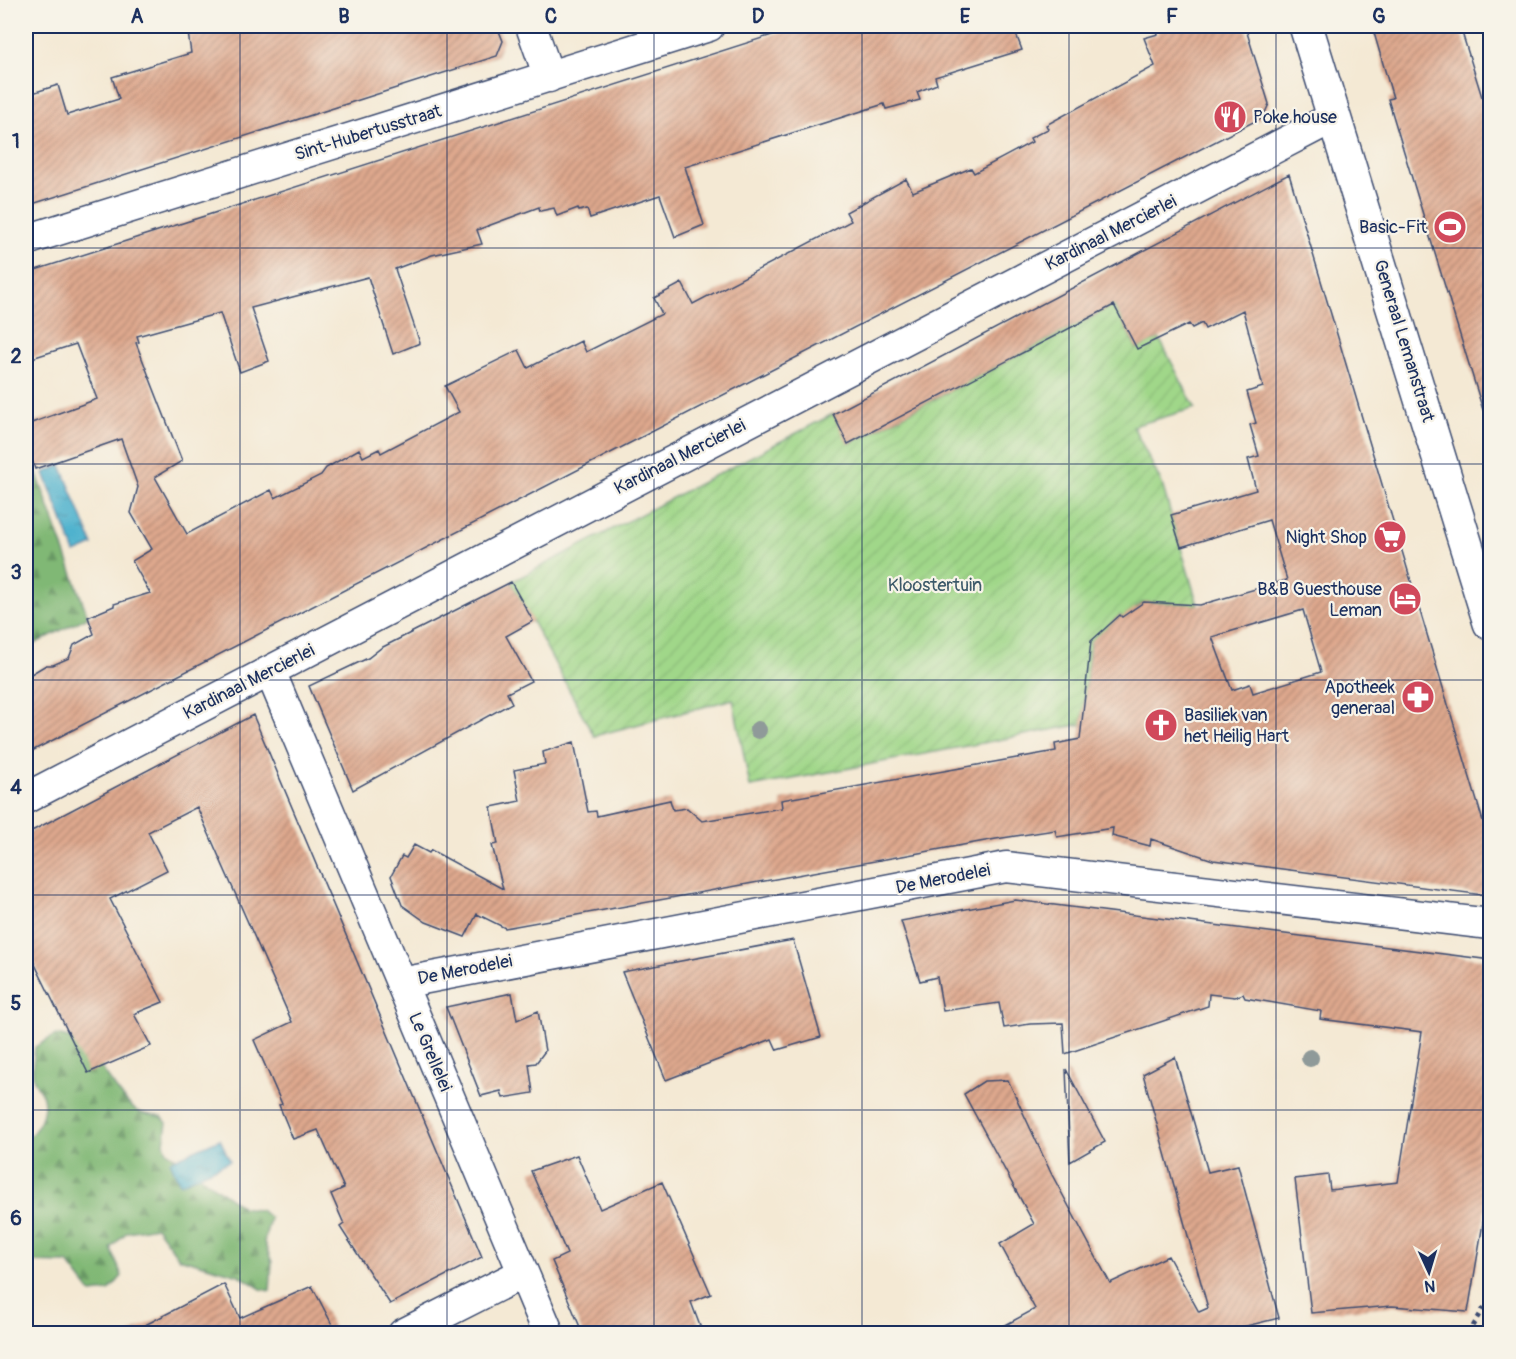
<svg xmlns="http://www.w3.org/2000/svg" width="1516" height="1359" font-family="Pangolin,sans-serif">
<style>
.forest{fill:url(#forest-firs);stroke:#4e746a;stroke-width:1.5}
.garden{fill:url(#garden-furrows);stroke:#5e8374;stroke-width:1.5}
.water{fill:url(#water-ripples);stroke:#357096;stroke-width:1.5}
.building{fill:url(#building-hatch);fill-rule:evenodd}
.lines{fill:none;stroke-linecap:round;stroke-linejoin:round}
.street-casing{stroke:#3c4b70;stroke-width:33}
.secondary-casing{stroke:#3c4b70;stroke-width:36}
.path{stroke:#3c4b70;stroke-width:4;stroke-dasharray:4.5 4.5;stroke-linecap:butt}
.street{stroke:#fff;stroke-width:30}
.secondary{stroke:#fff;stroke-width:33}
.tree{fill:#8f9a99}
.grid{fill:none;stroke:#1b2f5e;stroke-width:1.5;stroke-opacity:0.55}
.labels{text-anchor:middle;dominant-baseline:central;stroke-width:4.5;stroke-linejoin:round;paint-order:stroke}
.poi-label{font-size:18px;fill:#1b2f5e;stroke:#f7f3e8;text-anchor:end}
.street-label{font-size:18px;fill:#1b2f5e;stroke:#f7f3e8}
.park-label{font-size:18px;fill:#3c5969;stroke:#f7f3e8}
.neatline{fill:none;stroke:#1b2f5e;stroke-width:2}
.grid-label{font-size:20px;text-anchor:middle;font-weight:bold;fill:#1b2f5e}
</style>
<defs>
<pattern id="forest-firs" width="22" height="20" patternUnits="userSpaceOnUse" patternTransform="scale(1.5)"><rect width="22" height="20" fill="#80b875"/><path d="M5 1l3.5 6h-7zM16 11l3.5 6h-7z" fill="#689663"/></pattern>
<pattern id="garden-furrows" width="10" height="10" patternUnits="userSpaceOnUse" patternTransform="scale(1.5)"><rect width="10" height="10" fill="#a0d789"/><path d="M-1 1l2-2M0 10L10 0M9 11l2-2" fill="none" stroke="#89b979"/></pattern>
<pattern id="water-ripples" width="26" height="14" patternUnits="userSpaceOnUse" patternTransform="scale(1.5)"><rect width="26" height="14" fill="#4fb2ce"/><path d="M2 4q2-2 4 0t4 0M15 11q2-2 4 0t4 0" fill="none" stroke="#4191aa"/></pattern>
<pattern id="building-hatch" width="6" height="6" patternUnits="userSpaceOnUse" patternTransform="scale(1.5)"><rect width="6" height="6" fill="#dea88d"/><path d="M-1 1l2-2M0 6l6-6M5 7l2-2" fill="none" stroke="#b38976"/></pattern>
</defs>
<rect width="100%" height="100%" fill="#f7f3e8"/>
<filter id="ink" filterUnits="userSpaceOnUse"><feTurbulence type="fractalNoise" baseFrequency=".0167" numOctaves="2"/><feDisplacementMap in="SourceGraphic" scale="12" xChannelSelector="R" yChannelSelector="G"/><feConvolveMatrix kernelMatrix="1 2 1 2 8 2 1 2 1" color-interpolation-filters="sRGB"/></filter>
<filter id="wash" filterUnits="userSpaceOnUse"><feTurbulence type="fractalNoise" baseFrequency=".008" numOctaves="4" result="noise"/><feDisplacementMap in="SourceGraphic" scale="24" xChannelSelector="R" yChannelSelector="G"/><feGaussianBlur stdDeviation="1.35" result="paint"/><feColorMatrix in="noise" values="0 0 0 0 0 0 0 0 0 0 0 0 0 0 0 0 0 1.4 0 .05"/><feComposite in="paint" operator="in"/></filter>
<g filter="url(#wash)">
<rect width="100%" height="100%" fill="#f4e9d4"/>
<path class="forest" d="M26,443L88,617L26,648Z
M56,1035L86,1042C93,1056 126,1107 139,1112C146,1115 155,1115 162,1117L167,1123L164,1143L167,1151L242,1207L262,1211L270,1218L264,1242L272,1262L270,1291L261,1289L239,1275L179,1258L156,1227L127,1232L111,1248L122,1276L109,1291L91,1293L68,1263L26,1262V1139C37,1131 47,1113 43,1097C41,1090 34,1084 33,1076C32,1066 34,1057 35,1047Z"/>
<path class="garden" d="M1114,305L1137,349L1159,338L1195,408L1133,426L1162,484L1198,605L1144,602L1136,607L1135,622L1130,626L1120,615L1090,642L1082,724L750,787L733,699L594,736L511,582L833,414L849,444Z"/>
<path class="water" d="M61,465L93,545L75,553L44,473Z
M220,1139L230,1161L180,1184L170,1161Z"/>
<g id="blocks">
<path class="building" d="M187,26H497L503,41L497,56L26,206V95L58,85L67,115L119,99L112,77L191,53Z
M800,26H1013L1022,50L935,77L937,84L917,92L920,100L886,109L884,104L685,167L704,225L675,237L660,195L590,218L587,209L579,211L578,208L557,216L554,208L540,211L539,207L477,230L482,244L432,255L395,269L420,343L393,354L368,277L251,308L269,361L240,372L220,313L137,336L139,342L136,343L182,461L155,477L187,534L271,490L275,498L321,475L326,468L359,449L363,457L379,449L381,453L459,412L445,386L519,350L528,368L581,341L586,352L662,314L654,298L682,283L693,304L851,221L846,212L906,179L913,192L971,168L974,173L1032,142L1030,138L1048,129L1046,125L1155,66L1144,38L1158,34L1156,26H1245L1269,104L1263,117L26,754V677L46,665H53L69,658L74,645L94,634L88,617L114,606V604L150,593L132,561L152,549L131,513L138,487L121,439L35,469L26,443V425L97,399L76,344L26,360V273Z
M1372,26H1460L1491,126V409L1483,410L1425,221L1388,99L1393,98Z
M1289,174L1491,848V896L1213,860L1151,839L1150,846L1112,836L1113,828L1057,837L1055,830L996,839L505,928L477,914L465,937L426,922L402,905L391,876L402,856L406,858L414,845L429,853L431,850L503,889L492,845L498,844L491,807L520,801L514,770L545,764L543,752L574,742L588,812L596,811L597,816L670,800L673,810L687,808L702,821L782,808L781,800L1056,751L1055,744L1080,739L1091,641L1120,615L1122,617L1144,602L1200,605L1287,580L1269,520L1181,547L1171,515L1256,490L1248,459L1259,456L1250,425L1256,423L1247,392L1263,387L1243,310L1205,329L1202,323L1192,328L1189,324L1137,349L1114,305L848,444L833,414ZM1303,610L1321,672L1253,693L1250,684L1232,690L1212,637Z
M511,582L533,621L506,636L531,681L507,693L512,703L353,790L309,686L368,658L381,648Z
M253,715L482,1257L390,1304L340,1227L344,1224L331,1194L344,1188L318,1130L293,1139L279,1105L282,1104L254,1040L292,1022L197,807L148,832L167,870L110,899L163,1002L134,1014L151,1046L88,1073L26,946V834Z
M1015,900L1491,960V1176L1468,1312L1392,1306L1311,1313L1295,1179L1328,1175L1330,1190L1398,1182L1422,1032L1320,1019L1321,1011L1245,998L1243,994L1235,997L1209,994L1208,1006L1065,1054L1063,1023L1030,1024L1004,1028L999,1003L943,1011L937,977L920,981L901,921Z
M793,940L821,1037L777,1050L772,1039L666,1080L622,972Z
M512,993L517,1020L538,1011L545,1051L536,1063L529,1064L533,1093L503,1098L501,1091L481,1096L446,1007Z
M1175,1057L1208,1172L1238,1165L1279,1318L1214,1334H989L1035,1309L1000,1244L1034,1224L964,1094L984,1081L1008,1080L1051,1173L1110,1283L1168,1256L1199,1312L1208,1308L1143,1074Z
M1066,1069L1105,1142L1070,1162Z
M577,1155L600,1209L662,1182L711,1294L691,1302L703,1334H583L552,1261L567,1254L531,1171Z
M224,1284L240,1318L312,1286L337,1334H128Z"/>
</g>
</g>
<g filter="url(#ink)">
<use href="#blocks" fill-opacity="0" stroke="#3c4b70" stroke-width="1.5"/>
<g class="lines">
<g class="street-casing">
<path id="street" d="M531,26L549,77
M26,240L709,26
M270,671L549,1334
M26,798L1334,117
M401,983L1006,867L1490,924
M403,1334L523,1273"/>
</g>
<g class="secondary-casing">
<path id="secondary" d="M1306,26L1490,623"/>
</g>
<path class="path" d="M1468,1334L1490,1297"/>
<use href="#street" class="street"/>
<use href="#secondary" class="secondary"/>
</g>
<g class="tree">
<circle cx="758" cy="730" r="9"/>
<circle cx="1310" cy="1058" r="9"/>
</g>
</g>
<path class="grid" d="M240,26V1334M447,26V1334M654,26V1334M862,26V1334M1069,26V1334M1276,26V1334M26,248H1490M26,464H1490M26,680H1490M26,895H1490M26,1110H1490"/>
<defs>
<g id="restaurant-disc" transform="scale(1.725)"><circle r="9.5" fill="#d1495b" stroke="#f7f3e8"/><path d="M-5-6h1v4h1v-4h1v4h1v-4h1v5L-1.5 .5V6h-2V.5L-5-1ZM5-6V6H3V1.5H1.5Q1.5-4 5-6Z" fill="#fff"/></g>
<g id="stadium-disc" transform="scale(1.725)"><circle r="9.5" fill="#d1495b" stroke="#f7f3e8"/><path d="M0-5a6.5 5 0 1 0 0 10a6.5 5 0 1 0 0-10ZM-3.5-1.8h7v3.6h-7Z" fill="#fff"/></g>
<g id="supermarket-disc" transform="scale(1.725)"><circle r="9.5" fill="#d1495b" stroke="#f7f3e8"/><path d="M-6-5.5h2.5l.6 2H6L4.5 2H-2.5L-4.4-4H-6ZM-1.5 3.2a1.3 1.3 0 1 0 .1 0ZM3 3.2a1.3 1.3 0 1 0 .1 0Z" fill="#fff"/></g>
<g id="hotel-disc" transform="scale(1.725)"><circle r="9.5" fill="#d1495b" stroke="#f7f3e8"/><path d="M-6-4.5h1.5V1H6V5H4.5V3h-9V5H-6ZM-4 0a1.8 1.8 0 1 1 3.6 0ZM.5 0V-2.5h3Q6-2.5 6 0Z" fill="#fff"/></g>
<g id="pharmacy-disc" transform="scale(1.725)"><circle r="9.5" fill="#d1495b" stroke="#f7f3e8"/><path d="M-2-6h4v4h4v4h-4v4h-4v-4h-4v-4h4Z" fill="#fff"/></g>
<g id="church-disc" transform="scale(1.725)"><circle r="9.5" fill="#d1495b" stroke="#f7f3e8"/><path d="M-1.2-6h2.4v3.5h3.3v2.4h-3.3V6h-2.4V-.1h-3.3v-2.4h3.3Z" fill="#fff"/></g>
</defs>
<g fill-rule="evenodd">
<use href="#restaurant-disc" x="1230" y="117"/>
<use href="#stadium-disc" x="1450" y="227"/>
<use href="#supermarket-disc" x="1390" y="537"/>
<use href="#hotel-disc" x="1405" y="599"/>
<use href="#pharmacy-disc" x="1418" y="697"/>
<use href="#church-disc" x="1161" y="725"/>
</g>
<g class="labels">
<g class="poi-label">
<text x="1253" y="117" text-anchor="start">Poke house</text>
<text x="1427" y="227">Basic-Fit</text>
<text x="1367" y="537">Night Shop</text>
<text x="1382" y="589">B&amp;B Guesthouse<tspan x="1382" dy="21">Leman</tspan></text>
<text x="1395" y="687">Apotheek<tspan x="1395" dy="21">generaal</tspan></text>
<text x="1184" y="715" text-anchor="start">Basiliek van<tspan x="1184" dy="21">het Heilig Hart</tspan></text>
</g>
<g class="street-label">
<text transform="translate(368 133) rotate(-17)">Sint-Hubertusstraat</text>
<text transform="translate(1111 233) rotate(-27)">Kardinaal Mercierlei</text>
<text transform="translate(1404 341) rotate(73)">Generaal Lemanstraat</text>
<text transform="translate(680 457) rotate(-27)">Kardinaal Mercierlei</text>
<text transform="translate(249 682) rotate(-27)">Kardinaal Mercierlei</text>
<text transform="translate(943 879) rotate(-11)">De Merodelei</text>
<text transform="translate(465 970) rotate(-11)">De Merodelei</text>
<text transform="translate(430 1052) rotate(67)">Le Grellelei</text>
</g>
<g class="park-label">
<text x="935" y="585">Kloostertuin</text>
</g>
</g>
<rect width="1516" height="1359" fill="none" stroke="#f7f3e8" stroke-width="66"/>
<g transform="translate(1429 1272) rotate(176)" stroke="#f7f3e8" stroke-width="4.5" paint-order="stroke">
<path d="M0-4.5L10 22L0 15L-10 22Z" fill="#1b2f5e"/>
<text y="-9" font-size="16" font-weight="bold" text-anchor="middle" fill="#1b2f5e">N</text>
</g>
<rect x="33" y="33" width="1450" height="1293" class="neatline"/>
<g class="grid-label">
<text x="137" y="23">A</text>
<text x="344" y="23">B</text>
<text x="551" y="23">C</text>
<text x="758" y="23">D</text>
<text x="965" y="23">E</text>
<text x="1172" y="23">F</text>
<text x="1379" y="23">G</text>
<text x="16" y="148">1</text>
<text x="16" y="363">2</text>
<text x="16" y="579">3</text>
<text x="16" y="794">4</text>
<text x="16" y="1010">5</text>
<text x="16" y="1225">6</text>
</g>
</svg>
